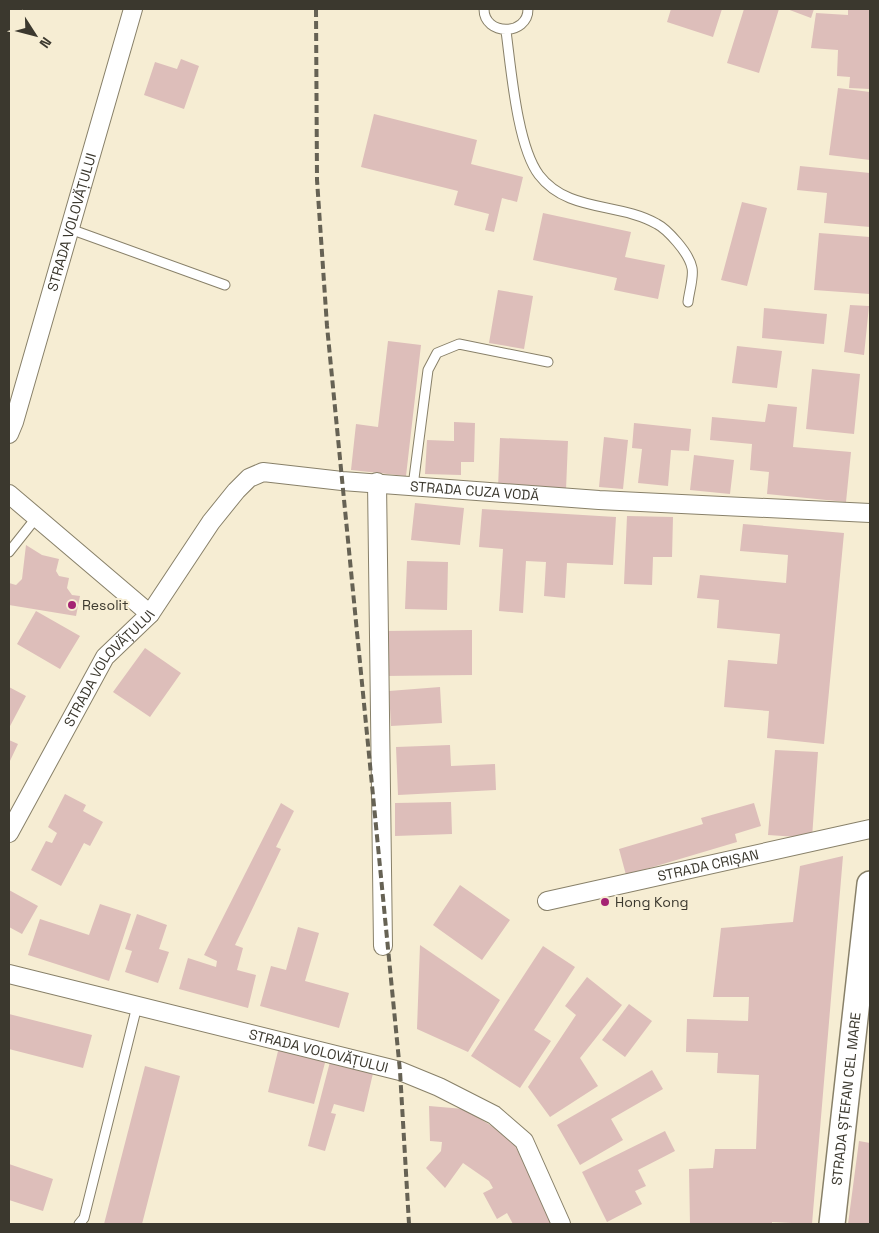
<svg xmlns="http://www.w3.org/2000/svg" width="879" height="1233" font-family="'Space Grotesk',sans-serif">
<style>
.building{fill:#ddbeba}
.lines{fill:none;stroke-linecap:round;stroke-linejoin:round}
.lane-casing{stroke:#888069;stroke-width:11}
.street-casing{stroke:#888069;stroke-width:20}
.secondary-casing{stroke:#888069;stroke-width:28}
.lane{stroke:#fff;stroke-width:9}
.street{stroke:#fff;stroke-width:18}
.secondary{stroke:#fff;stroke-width:25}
.rail{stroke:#666254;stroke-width:4;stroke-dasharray:8 4;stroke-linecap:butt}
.poi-dot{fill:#a42373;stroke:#f6edd3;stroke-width:2}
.labels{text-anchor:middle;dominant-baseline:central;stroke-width:4;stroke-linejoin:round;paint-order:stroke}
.street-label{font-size:14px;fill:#3b382e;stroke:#f6edd3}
.poi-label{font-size:14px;fill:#3b382e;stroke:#f6edd3;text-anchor:start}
</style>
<rect width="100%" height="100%" fill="#f6edd3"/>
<path class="building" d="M671,9H722L713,37L667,22Z
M744,9H779L759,73L727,63Z
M787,9H814L811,18Z
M848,9H870V89L849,88L850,77L837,76L838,50L811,48L816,13L848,15Z
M181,59L199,66L184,109L144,95L155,62L177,69Z
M838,88L870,92V160L829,155Z
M374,114L477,140L471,164L523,177L517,202L502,198L494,232L485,230L489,214L454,205L458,191L361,167Z
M800,166L870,173V227L824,223L827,193L797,190Z
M742,202L767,208L747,286L721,280Z
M543,213L631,232L625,257L665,265L658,299L614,290L617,278L533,260Z
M819,233L870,237V294L814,290Z
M498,290L533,296L524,349L489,343Z
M850,305L869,306L864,355L844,352Z
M764,308L827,314L824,344L762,338Z
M388,341L421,345L406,476L351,470L356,424L378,427Z
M737,346L782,351L777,388L732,383Z
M812,369L860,374L854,434L806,429Z
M768,404L797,407L793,447L851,452L846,502L767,494L769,472L750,470L752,444L710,440L712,417L765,422Z
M454,422L475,423L474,462H461V475L425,474L427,440L454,441Z
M634,423L691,429L689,451L671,450L668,486L638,483L642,449L632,448Z
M604,437L628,440L623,489L599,487Z
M500,438L568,441L566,490L498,488Z
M694,455L734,460L730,494L690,490Z
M415,503L464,508L460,545L411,540Z
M482,509L616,517L613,565L567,563L565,598L544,596L546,562L526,561L523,613L499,611L503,549L479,547Z
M627,516L673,517L672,557H653L652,585L624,584Z
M743,524L844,533L824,744L767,738L769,711L724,707L728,660L777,664L780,634L717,628L719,600L697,598L700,575L786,583L788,555L740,551Z
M26,545L42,555L59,559L56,571L59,576L69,578L67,588L72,595L80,596L76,616L9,605V583L16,585L22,579Z
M407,561L448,562L447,610L405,609Z
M36,611L80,636L60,669L17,644Z
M472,630V675L384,676V631Z
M145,648L181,673L150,717L113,692Z
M9,687L26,696L9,728Z
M440,687L442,723L391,726L389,691Z
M9,740L18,744L9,763Z
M450,745L451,766L495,764L496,790L398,795L396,747Z
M775,750L818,752L812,838L768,835Z
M65,794L86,805L83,811L103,822L90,846L84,843L61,886L31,870L46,841L52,843L57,833L48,827Z
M451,802L452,834L395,836V803Z
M281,803L294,811L276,847L281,849L235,945L243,948L237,970L256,975L248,1008L179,989L188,958L216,967L217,961L204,955Z
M754,803L761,826L735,834L737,842L626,875L619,849L703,824L701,818Z
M843,856L812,1224L772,1222V1224H690L689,1169L713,1168L715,1149H756L759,1075L717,1073L718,1053L686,1052L687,1019L748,1021L749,997H713L721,928L793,922L800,866Z
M460,885L510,920L482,960L433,925Z
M9,890L38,906L22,934L9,927Z
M100,904L131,914L109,981L28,955L40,919L89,935Z
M137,914L167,925L159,949L169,952L158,983L125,972L132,951L125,949Z
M298,927L319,933L305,981L349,993L339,1028L260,1006L271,966L286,970Z
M420,945L500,1000L468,1052L417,1029Z
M543,946L575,967L534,1030L551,1041L520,1088L471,1056Z
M587,977L622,1005L580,1058L598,1086L550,1117L528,1087L576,1015L565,1006Z
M629,1004L652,1021L625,1057L602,1040Z
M9,1014L92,1035L83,1068L9,1049Z
M279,1047L326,1059L314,1104L268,1092Z
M331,1058L374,1069L364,1112L334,1104L331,1113L336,1114L325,1151L308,1146Z
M145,1066L180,1076L142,1224H104Z
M652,1070L663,1089L611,1119L623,1140L580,1165L557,1125Z
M429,1106L464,1109L490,1125L512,1140L549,1208L555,1224H513L507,1213L497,1219L483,1193L493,1188L489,1181L463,1163L445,1188L426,1168L441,1151L442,1142L430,1141Z
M665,1131L675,1151L638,1170L646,1186L635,1191L642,1204L607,1222L582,1172Z
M859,1141L870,1143V1224H848Z
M9,1164L53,1179L43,1211L9,1200Z"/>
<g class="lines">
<g class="lane-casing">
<path id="lane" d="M484,9C484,36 528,36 528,9
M506,31C511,68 517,146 539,175C568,213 619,202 657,224C665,228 671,235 677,242C683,249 690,258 692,268C694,277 689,292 688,302
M70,229L225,285
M413,486L428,370L437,353L459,344L548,362
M9,552L36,518
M79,1224L84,1218L137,1006"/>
</g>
<g class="street-casing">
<g id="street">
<path id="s1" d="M9,434L14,422L133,9"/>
<path d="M377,482L383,946"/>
<path d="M9,494L150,614"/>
<path id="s2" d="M9,833L105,657L150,614L211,522L236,491L249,478L263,472L342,481L599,500L870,513"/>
<path id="s3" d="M547,901L870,829"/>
<path id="s4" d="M9,974L400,1071L439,1087L494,1115L524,1141L561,1224"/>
</g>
</g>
<g class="secondary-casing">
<g id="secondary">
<path id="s5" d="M832,1224L870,884"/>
</g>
</g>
<use href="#lane" class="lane"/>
<use href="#street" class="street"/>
<use href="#secondary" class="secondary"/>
<path class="rail" d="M316,9L317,180L327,326L400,1071L409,1224"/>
</g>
<g class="poi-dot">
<circle cx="72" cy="605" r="5"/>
<circle cx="605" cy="902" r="5"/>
</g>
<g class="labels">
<g class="street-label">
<text stroke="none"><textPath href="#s1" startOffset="221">STRADA VOLOVĂȚULUI</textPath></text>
<text stroke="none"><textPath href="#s2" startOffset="659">STRADA CUZA VODĂ</textPath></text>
<text stroke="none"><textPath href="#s2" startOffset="194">STRADA VOLOVĂȚULUI</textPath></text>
<text stroke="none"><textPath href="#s3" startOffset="165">STRADA CRIȘAN</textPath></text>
<text stroke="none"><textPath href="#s4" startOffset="319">STRADA VOLOVĂȚULUI</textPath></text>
<text stroke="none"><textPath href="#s5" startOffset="126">STRADA ȘTEFAN CEL MARE</textPath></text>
</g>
<g class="poi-label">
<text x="82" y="605">Resolit</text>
<text x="615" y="902">Hong Kong</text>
</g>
</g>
<rect width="879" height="1233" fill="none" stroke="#3b382e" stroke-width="20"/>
<g transform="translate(35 35) rotate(126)" stroke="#f6edd3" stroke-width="4" paint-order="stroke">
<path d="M0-4L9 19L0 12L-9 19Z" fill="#3b382e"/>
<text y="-8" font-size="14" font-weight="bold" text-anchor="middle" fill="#3b382e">N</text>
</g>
</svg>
